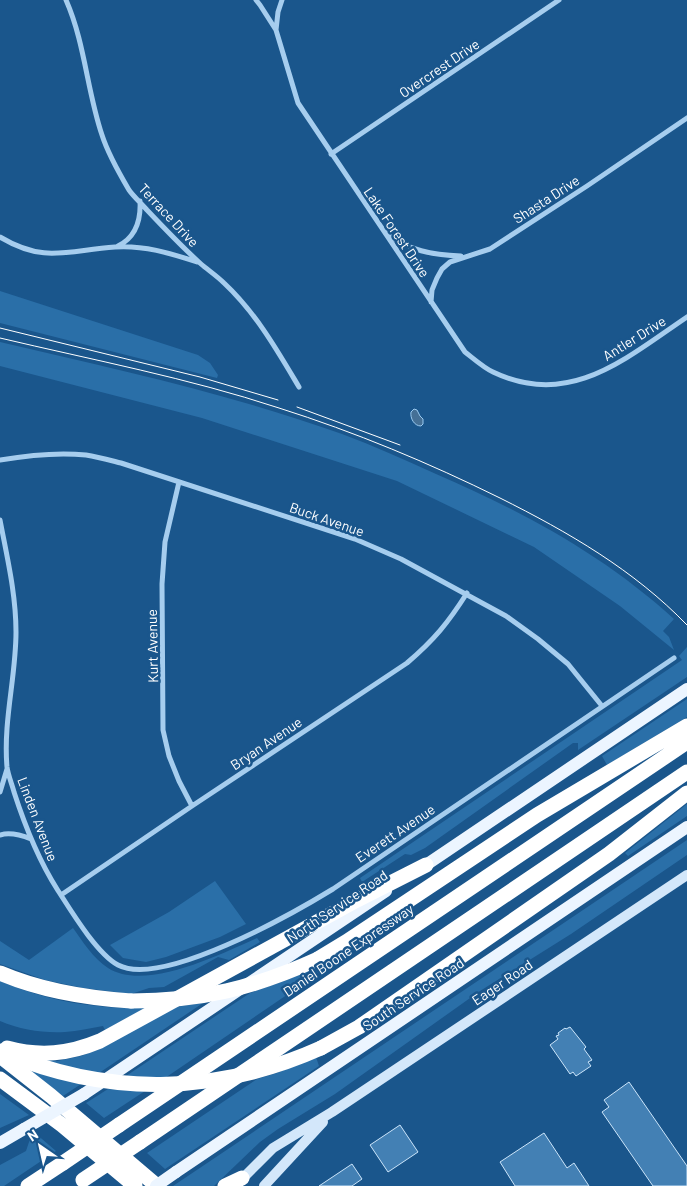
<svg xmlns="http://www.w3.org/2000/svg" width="687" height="1186" font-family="Barlow,sans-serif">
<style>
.green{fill:#2a6fa8}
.water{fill:#457096;stroke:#99c9f0}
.building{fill:#4380b4;stroke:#cce5fa}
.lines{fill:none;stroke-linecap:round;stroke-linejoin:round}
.minor{stroke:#a6cdee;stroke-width:5}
.secondary{stroke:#d3e7fa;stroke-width:10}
.primary{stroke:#ecf5ff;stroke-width:12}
.motorway{stroke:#fff;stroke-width:15}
.tram{stroke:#fff;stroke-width:1}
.primary-bridge{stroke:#ecf5ff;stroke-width:12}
.motorway-bridge{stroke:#fff;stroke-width:15}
.labels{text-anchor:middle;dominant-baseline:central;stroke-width:5;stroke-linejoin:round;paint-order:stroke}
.street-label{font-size:14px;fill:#fff;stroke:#1a568c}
</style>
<rect width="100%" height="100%" fill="#1a568c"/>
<path class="green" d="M0,291L198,355L210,363L218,375L217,378L0,323Z
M0,342C115,369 231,394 342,434C374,446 405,460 436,474C522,511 604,555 674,619L663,631L669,637L674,650L620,606L534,547L397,481L202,418L0,366Z
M687,647V677L578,750V743H573L425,848L411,855L405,854L362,882L360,878L682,660L679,656Z
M687,699V717L607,765L602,756Z
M687,804V816L628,856L625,853Z
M687,840V855L571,934L480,991L335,1094L278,1129L260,1142L214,1186H173Z
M215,881L246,924L220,937L166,957L146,962L123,958L110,945L169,912Z
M73,928C83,942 93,958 108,968C145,992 221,954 257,938L260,942L229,960L218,957L164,987L149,988L131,994L83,988L45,980L0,964V941L29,960Z
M318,966L322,971L165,1078L126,1076L250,993L287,980Z
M0,981C31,994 64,1003 98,1006C113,1008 129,1008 145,1008L105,1030L103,1026C90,1028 78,1031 65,1032C42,1033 21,1030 0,1021Z
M203,1003L99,1073L75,1069L45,1060L57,1061L81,1056L100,1049L175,1007Z
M316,1057L319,1066L165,1169L147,1153L257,1079L277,1073Z
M25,1069L81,1084L63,1096Z
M108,1089L145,1091L104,1118L86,1103Z
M0,1094L29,1115L0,1128Z
M35,1133L56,1151L4,1186H0V1165L26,1151L31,1136Z"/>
<path class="water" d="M414,409L417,410L420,416L423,419V424L421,426C414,426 410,418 411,412Z"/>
<path class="building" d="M570,1027L586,1047L584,1049L592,1060L588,1062L591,1066L576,1076L573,1072L570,1074L550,1045L558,1039L556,1036L559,1035L558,1033L565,1028L566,1029Z
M629,1082L687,1166V1186H653L602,1112L609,1107L604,1100Z
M400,1125L418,1152L388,1172L370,1145Z
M544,1133L567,1168L574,1163L589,1186H515L500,1162Z
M352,1164L362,1179L352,1186H319Z"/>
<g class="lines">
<path class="minor" d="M66,0C85,43 87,91 102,135C108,154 119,173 129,190C134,197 141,203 147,210C164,228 182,247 201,264C208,270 217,276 224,283C256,313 277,350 299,387
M256,0L260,5L276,30L298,103L465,352C474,359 484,368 493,372C570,409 626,358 687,317
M276,30L278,12L282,0
M331,154L559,0
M386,232C407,251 434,255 461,256
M0,237C45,264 68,250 115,247C143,245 170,253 197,262
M118,246C136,237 141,220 140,201
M431,302L432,290L437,278L442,269L450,262L490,249L587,186L687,118
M0,460C29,455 57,452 86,455C98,457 109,460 121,463L355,539L401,559L506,616L538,639L568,664L602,706
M179,482L165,542L162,584L163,730L169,756L179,781L192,806
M0,520C7,557 16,594 16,632C16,677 3,721 7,767C8,775 12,784 14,792C25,826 38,859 57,889C70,909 96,953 118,965C162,988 292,914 333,889L674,658
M0,792L7,769
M0,835C10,832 21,835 31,839
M61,895L192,806L407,663C434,640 448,623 467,593"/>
<path class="secondary" d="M239,1182L273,1148L332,1112L687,875
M264,1186L323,1122"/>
<path class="primary" d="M420,869L687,689
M84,1094L386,891
M0,1143L24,1129
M176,1172L687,827"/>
<path class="motorway" d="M318,959L346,942L537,815L687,726
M0,973C42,991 86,998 131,1001
M7,1048C40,1057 69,1054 100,1041L357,900L426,865
M321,1048L359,1027L609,854L687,793
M0,1056L51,1096L157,1186
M0,1079L62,1125L135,1186
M119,1125L687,742
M140,1142L687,772
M28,1186L63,1163
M225,1186L242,1178"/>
<path class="tram" d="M0,328L200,377L278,400
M0,338C93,360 188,378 279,408C355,432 429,463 500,498C568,532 634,570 687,625
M297,407L400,445"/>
<path class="primary-bridge" d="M24,1129L84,1094
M156,1186L176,1172"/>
<path class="motorway-bridge" d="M131,1001C201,1001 254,988 318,959
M0,1051C106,1097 216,1095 321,1048
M63,1163L119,1125
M83,1180L140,1142"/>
</g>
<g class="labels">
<g class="street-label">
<text transform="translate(439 68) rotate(-34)">Overcrest Drive</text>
<text transform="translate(546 199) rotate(-33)">Shasta Drive</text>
<text transform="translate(169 215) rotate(47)">Terrace Drive</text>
<text transform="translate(397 232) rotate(56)">Lake Forest Drive</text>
<text transform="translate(634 338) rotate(-32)">Antler Drive</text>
<text transform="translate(327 519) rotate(19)">Buck Avenue</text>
<text transform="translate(152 646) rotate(-91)">Kurt Avenue</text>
<text transform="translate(266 743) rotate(-34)">Bryan Avenue</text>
<text transform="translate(38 819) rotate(69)">Linden Avenue</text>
<text transform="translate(395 833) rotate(-34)">Everett Avenue</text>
<text transform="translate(337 906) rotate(-34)">North Service Road</text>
<text transform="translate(348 950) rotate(-34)">Daniel Boone Expressway</text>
<text transform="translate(502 982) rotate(-34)">Eager Road</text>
<text transform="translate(413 994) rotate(-34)">South Service Road</text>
</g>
</g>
<g transform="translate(40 1146) rotate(326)" stroke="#1a568c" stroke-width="4" paint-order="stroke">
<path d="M0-4L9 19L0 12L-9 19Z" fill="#ffffff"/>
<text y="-8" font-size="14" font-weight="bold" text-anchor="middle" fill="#ffffff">N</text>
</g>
</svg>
